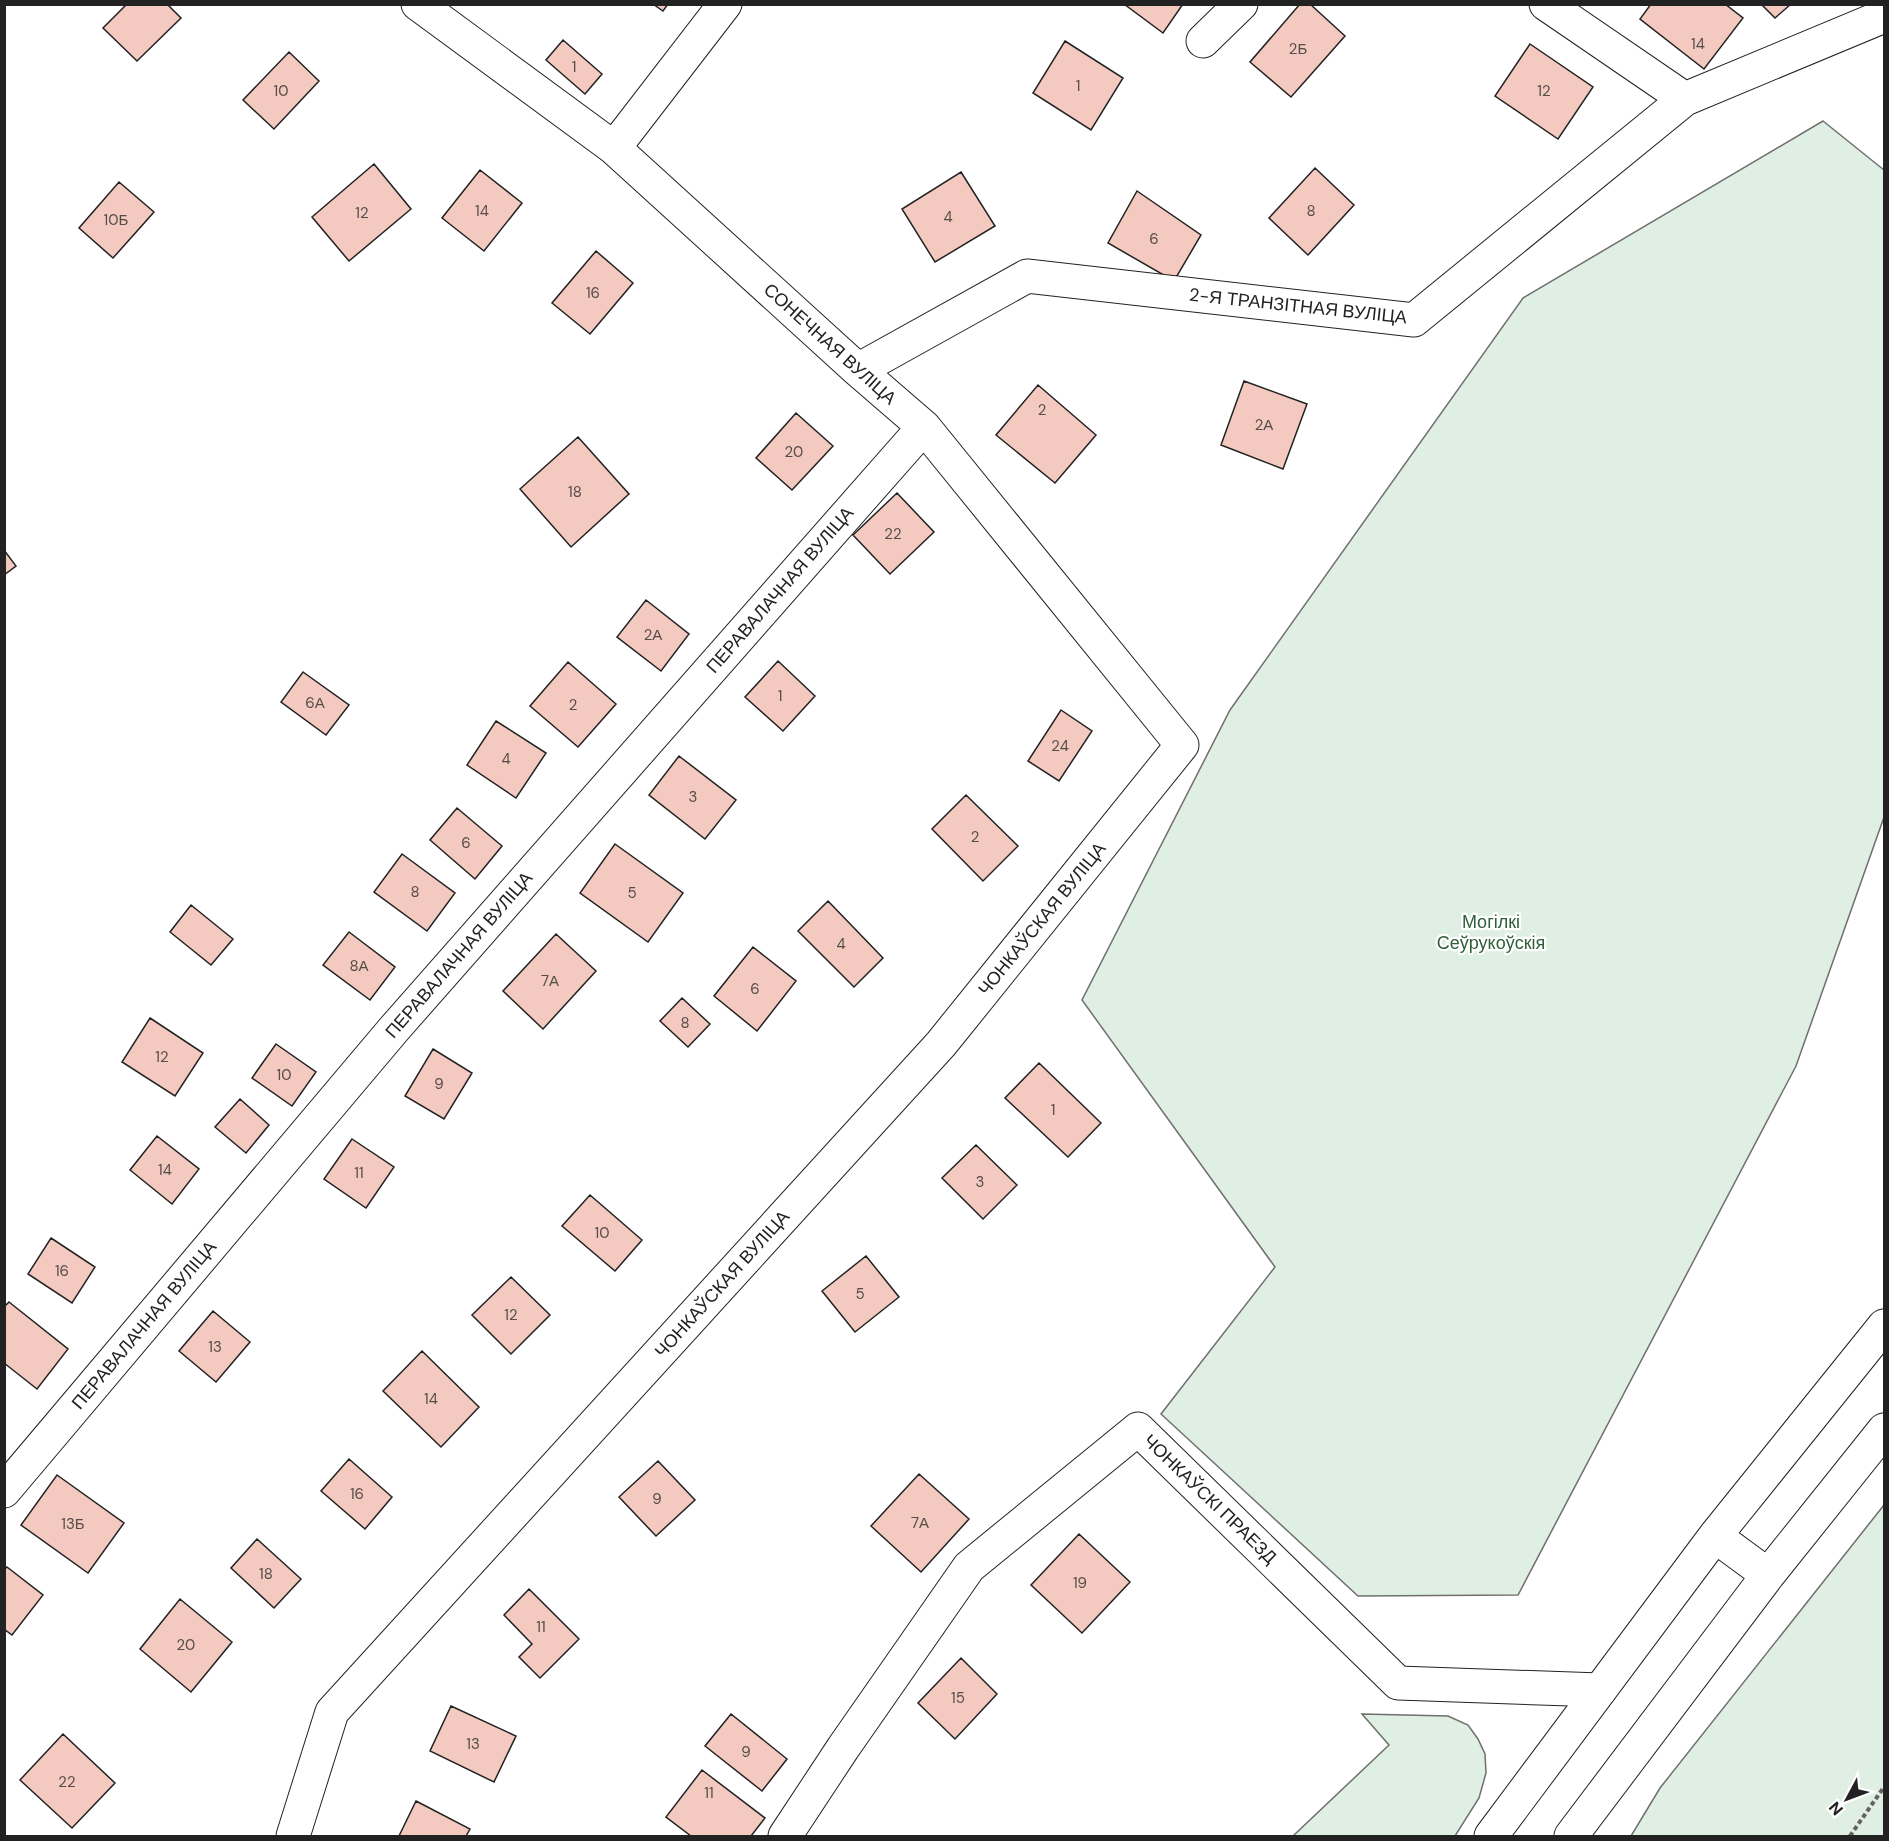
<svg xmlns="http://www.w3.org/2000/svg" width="1889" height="1841" font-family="'DM Sans',sans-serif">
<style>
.green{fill:#e0efe3;stroke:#6f6f6f;stroke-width:1.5}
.building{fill:#f3c9c0;stroke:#222;stroke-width:1.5}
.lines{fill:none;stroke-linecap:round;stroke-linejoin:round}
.minor-casing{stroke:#222;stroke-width:35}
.primary-casing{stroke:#222;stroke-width:35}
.path{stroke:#646464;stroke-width:4;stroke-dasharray:4.5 3;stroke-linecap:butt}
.minor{stroke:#fff;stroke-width:33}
.primary{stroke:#fff;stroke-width:33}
.labels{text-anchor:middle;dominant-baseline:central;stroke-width:4.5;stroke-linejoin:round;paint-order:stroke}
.number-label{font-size:15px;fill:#564c4a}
.street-label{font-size:18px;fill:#222;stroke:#fff}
.park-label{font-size:18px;fill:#2f5e38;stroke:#fff}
</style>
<rect width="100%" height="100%" fill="#fff"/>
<path class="green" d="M1823,121L1884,170V817L1796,1066L1518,1595L1358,1596L1161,1414L1275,1267L1082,1000L1230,710L1523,298Z
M1884,1505V1836H1631L1660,1788Z
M1362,1714L1448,1716L1468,1725L1478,1739L1485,1754L1486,1773L1479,1798L1455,1836H1293L1389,1745Z"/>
<path class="building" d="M127,4H167L181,18L137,61L103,28Z
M653,4H668L663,11Z
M1124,4H1183L1163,33Z
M1300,4H1310L1345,36L1291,97L1250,62Z
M1651,4H1725L1743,18L1704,69L1640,19Z
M1761,4H1791L1775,18Z
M563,40L602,74L585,94L546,60Z
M1065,41L1123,78L1091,130L1033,93Z
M1530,44L1593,87L1558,139L1495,96Z
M289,52L319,81L274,129L243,100Z
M374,164L411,209L349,261L312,217Z
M1315,168L1354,205L1308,255L1269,218Z
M480,170L522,203L484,251L442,218Z
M961,172L995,226L935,262L902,209Z
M119,182L154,212L113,258L79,228Z
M1137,191L1201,235L1174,281L1108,243Z
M596,251L633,283L590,334L552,303Z
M1244,381L1307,404L1283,469L1221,445Z
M1038,385L1096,435L1055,483L996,435Z
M796,413L833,446L792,490L756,458Z
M578,437L629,494L571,547L520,489Z
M897,493L934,532L890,574L853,535Z
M4,550L16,566L4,575Z
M646,600L689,634L661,671L617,637Z
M778,661L815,696L783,731L745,697Z
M568,662L616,704L578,747L530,706Z
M303,672L349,705L326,735L281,702Z
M1061,710L1092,731L1059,781L1028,761Z
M496,721L546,753L516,798L467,765Z
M679,756L736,800L705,839L649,795Z
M966,795L1018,846L983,881L932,829Z
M457,808L502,846L475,879L430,840Z
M615,844L683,893L648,942L580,893Z
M402,854L455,893L427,931L374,892Z
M828,901L883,958L854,987L798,931Z
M191,905L233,939L211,965L170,932Z
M349,932L395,967L370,1000L323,965Z
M556,934L596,971L543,1029L503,991Z
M753,947L796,981L757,1031L714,996Z
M682,998L710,1024L688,1047L660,1021Z
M150,1018L203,1053L175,1096L122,1062Z
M276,1044L316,1072L292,1106L252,1078Z
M433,1049L472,1073L444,1119L405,1096Z
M1039,1063L1101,1123L1068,1157L1005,1098Z
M240,1099L269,1125L246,1153L215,1127Z
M157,1136L199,1169L172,1204L130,1170Z
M352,1139L394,1167L366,1208L324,1179Z
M976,1145L1017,1185L983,1219L942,1178Z
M590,1195L642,1240L615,1271L562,1226Z
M51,1238L95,1267L72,1303L28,1274Z
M866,1256L899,1297L855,1332L822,1291Z
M511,1277L550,1315L511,1354L472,1315Z
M9,1302L68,1349L37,1389L4,1363V1307Z
M213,1311L250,1342L216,1382L179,1351Z
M422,1351L479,1407L441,1447L383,1391Z
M349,1459L392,1497L365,1529L321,1491Z
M658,1461L695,1500L656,1536L619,1497Z
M919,1474L969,1519L921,1572L871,1526Z
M57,1475L124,1523L88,1573L21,1525Z
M1079,1534L1130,1582L1082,1633L1031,1585Z
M257,1539L301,1579L274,1608L231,1568Z
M7,1567L43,1595L12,1635L4,1629V1570Z
M529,1589L579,1639L540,1678L519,1657L532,1644L504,1615Z
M180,1599L232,1642L191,1692L140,1649Z
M961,1658L997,1694L955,1739L918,1703Z
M451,1706L516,1736L494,1782L430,1751Z
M731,1714L787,1759L762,1791L705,1746Z
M63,1734L115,1783L72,1828L20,1780Z
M702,1770L765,1818L751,1836H691L666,1817Z
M416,1801L470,1829L466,1836H399Z"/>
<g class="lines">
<g class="minor-casing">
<path id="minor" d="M1546,4L1685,99
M1203,41L1241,4
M614,148L725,4
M858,370L1027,276L1414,320L1685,99L1884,16
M4,1491L394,1029L924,427
M293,1836L332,1712L941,1044L1182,745L924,427L858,370L614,148L418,4
M785,1836L843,1748L969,1567L1138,1429L1398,1683L1600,1690"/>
</g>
<g class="primary-casing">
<path id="primary" d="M1715,1536L1768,1575
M1491,1836L1715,1536L1884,1326
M1571,1836L1768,1575L1884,1430"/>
</g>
<path class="path" d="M1850,1836L1884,1787"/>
<use href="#minor" class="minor"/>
<use href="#primary" class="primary"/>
</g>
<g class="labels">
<g class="number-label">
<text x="1698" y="44">14</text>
<text x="1298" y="49">2Б</text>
<text x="574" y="67">1</text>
<text x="1078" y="86">1</text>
<text x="281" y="91">10</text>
<text x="1544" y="91">12</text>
<text x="482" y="211">14</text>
<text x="1311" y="211">8</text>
<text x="362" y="213">12</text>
<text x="948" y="217">4</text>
<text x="116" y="220">10Б</text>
<text x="1154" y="239">6</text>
<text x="593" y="293">16</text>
<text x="1042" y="410">2</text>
<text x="1264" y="425">2А</text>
<text x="794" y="452">20</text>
<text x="575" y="492">18</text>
<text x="893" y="534">22</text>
<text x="653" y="635">2А</text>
<text x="780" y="696">1</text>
<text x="315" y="703">6А</text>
<text x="573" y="705">2</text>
<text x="1060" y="746">24</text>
<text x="506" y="759">4</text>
<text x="693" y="797">3</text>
<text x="975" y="837">2</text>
<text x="466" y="843">6</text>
<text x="415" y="892">8</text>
<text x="632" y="893">5</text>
<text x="841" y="944">4</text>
<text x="359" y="966">8А</text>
<text x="550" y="981">7А</text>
<text x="755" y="989">6</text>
<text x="685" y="1023">8</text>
<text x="162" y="1057">12</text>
<text x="284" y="1075">10</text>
<text x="439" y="1084">9</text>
<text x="1053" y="1110">1</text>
<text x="165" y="1170">14</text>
<text x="359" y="1173">11</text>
<text x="980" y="1182">3</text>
<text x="602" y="1233">10</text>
<text x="62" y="1271">16</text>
<text x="860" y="1294">5</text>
<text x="511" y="1315">12</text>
<text x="215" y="1347">13</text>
<text x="431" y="1399">14</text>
<text x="357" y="1494">16</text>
<text x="657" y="1499">9</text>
<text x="920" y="1523">7А</text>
<text x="73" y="1524">13Б</text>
<text x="266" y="1574">18</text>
<text x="1080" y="1583">19</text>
<text x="541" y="1627">11</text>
<text x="186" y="1645">20</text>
<text x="958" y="1698">15</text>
<text x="473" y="1744">13</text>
<text x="746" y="1752">9</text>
<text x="67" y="1782">22</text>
<text x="709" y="1793">11</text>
</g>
<g class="street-label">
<text transform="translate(1298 306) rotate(6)">2-Я ТРАНЗІТНАЯ ВУЛІЦА</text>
<text transform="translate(830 344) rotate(42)">СОНЕЧНАЯ ВУЛІЦА</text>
<text transform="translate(780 590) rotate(-49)">ПЕРАВАЛАЧНАЯ ВУЛІЦА</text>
<text transform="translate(1042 919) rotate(-51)">ЧОНКАЎСКАЯ ВУЛІЦА</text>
<text transform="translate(459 955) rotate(-49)">ПЕРАВАЛАЧНАЯ ВУЛІЦА</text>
<text transform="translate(722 1284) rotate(-48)">ЧОНКАЎСКАЯ ВУЛІЦА</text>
<text transform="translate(144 1325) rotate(-50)">ПЕРАВАЛАЧНАЯ ВУЛІЦА</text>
<text transform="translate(1210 1499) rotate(44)">ЧОНКАЎСКІ ПРАЕЗД</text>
</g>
<g class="park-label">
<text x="1491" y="922">Могілкі<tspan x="1491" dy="21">Сеўрукоўскія</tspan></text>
</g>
</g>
<rect width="1889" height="1841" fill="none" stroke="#222222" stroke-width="12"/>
<g transform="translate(1847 1799) rotate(229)" stroke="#ffffff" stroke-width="4.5" paint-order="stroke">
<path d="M0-4.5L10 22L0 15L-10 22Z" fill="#222222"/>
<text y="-9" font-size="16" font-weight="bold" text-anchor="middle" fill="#222222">N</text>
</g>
</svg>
